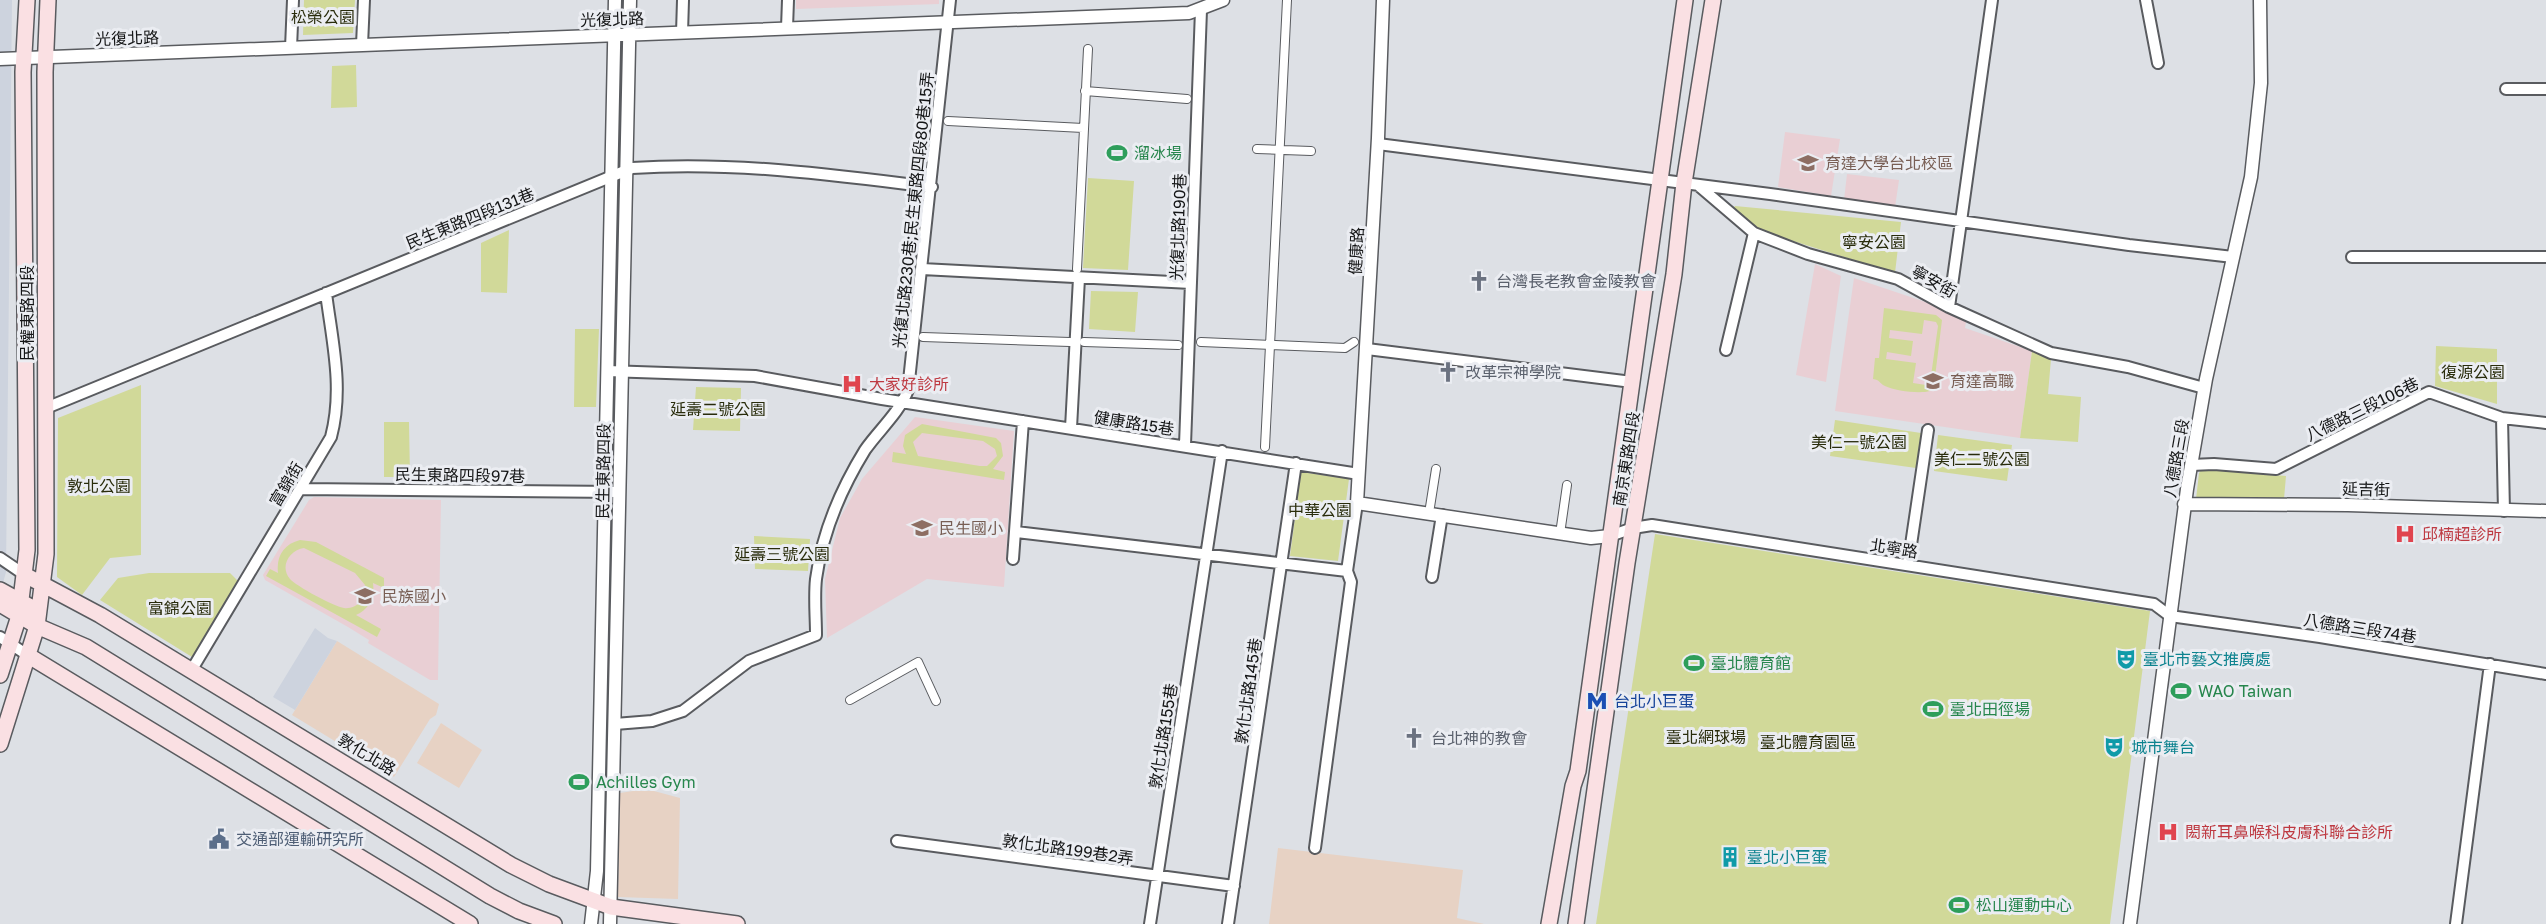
<svg xmlns="http://www.w3.org/2000/svg" width="2546" height="924" font-family="'Golos Text','Noto Sans TC',sans-serif">
<style>
.commercial{fill:#e7d2c4}
.built{fill:#cdd3de}
.education{fill:#e9cfd4}
.green{fill:#d1d999;fill-rule:evenodd}
.lines{fill:none;stroke-linecap:round;stroke-linejoin:round}
.pedestrian-casing{stroke:#595b5f;stroke-width:10}
.minor-casing{stroke:#595b5f;stroke-width:14}
.tertiary-casing{stroke:#595b5f;stroke-width:15}
.secondary-casing{stroke:#595b5f;stroke-width:18}
.pedestrian{stroke:#fff;stroke-width:8}
.minor{stroke:#fff;stroke-width:10}
.tertiary{stroke:#fff;stroke-width:12}
.secondary{stroke:#fae0e3;stroke-width:15}
.labels{text-anchor:middle;dominant-baseline:central;stroke-width:6;stroke-linejoin:round;paint-order:stroke}
.park-label{font-size:16px;fill:#292c0b;stroke:#ebedf2}
.street-label{font-size:16px;fill:#141516;stroke:#ebedf2}
.leisure-label{font-size:16px;fill:#27864d;stroke:#ebedf2;text-anchor:start}
.education-label{font-size:16px;fill:#785e54;stroke:#ebedf2;text-anchor:start}
.worship-label{font-size:16px;fill:#5b616d;stroke:#ebedf2;text-anchor:start}
.health-label{font-size:16px;fill:#be3a42;stroke:#ebedf2;text-anchor:start}
.culture-label{font-size:16px;fill:#0d838f;stroke:#ebedf2;text-anchor:start}
.transit-label{font-size:16px;fill:#164399;stroke:#ebedf2;text-anchor:start}
.service-label{font-size:16px;fill:#4e5e75;stroke:#ebedf2;text-anchor:start}
</style>
<rect width="100%" height="100%" fill="#dde0e5"/>
<path class="commercial" d="M337,641L439,704L436,715L430,719L394,777L292,715Z
M441,723L482,750L459,788L417,763Z
M633,791H654L680,798L678,899L618,897L620,793Z
M1278,848L1463,870L1457,918L1484,924H1269Z"/>
<path class="built" d="M0,0H12L6,572L0,594Z
M315,628L328,638L337,641L295,710L273,697Z"/>
<path class="education" d="M796,0H939V4L796,9Z
M1785,132L1840,139L1831,196L1778,187Z
M1847,174L1899,180L1895,207L1844,200Z
M1815,264L1841,276L1826,382L1796,375Z
M1854,278L1967,316L1965,328L2032,351L2020,438L1835,411Z
M915,417L1014,431L1004,587L927,579L827,638L825,579L840,518L862,479Z
M314,497L441,500L438,680H430L368,643L369,640L348,627L265,580L263,575L309,500Z"/>
<path class="green" d="M304,0H355L353,33L303,35Z
M356,65L357,107L331,108L332,66Z
M1088,178L1134,181L1128,270L1083,268Z
M1735,206L1901,222L1895,273L1777,236L1758,228L1733,209Z
M509,230L507,293L481,292V243Z
M1091,291L1138,292L1135,332L1089,329Z
M1884,308L1936,315L1942,320L1934,385L1930,391C1920,394 1895,391 1885,386C1879,383 1880,380 1873,379L1875,358H1879ZM1924,320L1936,322L1938,326L1930,383L1926,385L1913,383L1916,363L1886,359L1887,352L1911,356L1913,341L1889,338L1890,330L1922,334Z
M575,329H599L596,407H574Z
M2436,346L2497,349V404L2435,386Z
M2032,351L2051,359L2048,394L2081,397L2078,442L2020,438Z
M141,385V555L110,558L82,595L57,577L58,418Z
M696,387L741,388L740,431L693,430Z
M1835,420L1921,433L1916,468L1830,456Z
M384,422H409L410,477H384Z
M922,424L996,438L1001,443L1003,456L993,469L1005,472L1004,480L892,462L893,452L906,454L903,446L905,435ZM922,433L983,441L995,449L997,456L987,466H980L918,456L913,442Z
M1938,435L2012,445L2007,481L1934,471Z
M2202,469L2286,476L2284,499H2196L2199,473Z
M1301,472L1349,479L1338,561L1290,556Z
M1655,534L2150,611L2110,924H1596Z
M754,536L810,539L808,571L755,569Z
M300,540L316,542L384,578V588L373,583C375,598 369,609 356,615L381,629L377,637L266,576L270,569L278,573C276,556 284,544 300,540ZM304,548L355,573L365,585L361,602C356,606 350,609 344,608C335,607 296,586 290,579C279,566 290,550 304,548Z
M149,573H230L238,581L192,657L100,600L118,578Z"/>
<g class="lines">
<g class="pedestrian-casing">
<path id="pedestrian" d="M1085,91L1187,99
M948,121L1083,128
M1257,149L1311,151
M1077,269L1088,49
M923,337L1070,342
M1084,342L1178,345
M1201,342L1345,348L1354,342
M1265,447L1287,0
M1430,507L1436,469
M1561,527L1567,485
M850,700L918,662L936,701"/>
</g>
<g class="minor-casing">
<path id="minor" d="M2146,0L2158,63
M787,28L788,0
M682,33L683,0
M362,45L364,0
M291,48L293,0
M2506,89H2546
M1378,144L1770,194L2129,245L2233,257
M1699,186L1754,233L1808,254L1898,279L1949,307L2051,353L2128,367L2204,388
M2352,257H2546
M922,269L1191,283
M1949,307L1992,0
M1367,349L1632,382
M1726,350L1754,233
M607,371L755,376L882,399L1359,474
M46,408L632,168C733,161 832,175 932,187
M2502,418L2504,511
M1071,428L1079,278
M1185,445L1201,10
M2191,465L2214,464L2276,469L2429,392L2502,418L2546,423
M301,489L619,492
M1016,532L1347,571
M1610,536L1633,528L1652,525L2154,604L2170,616L2320,637L2546,674
M0,558L25,575
M1013,559L1023,421
M1908,565L1928,430
M1432,577L1442,515
M0,637L29,656
M191,671L331,437C344,388 332,341 326,293
M615,724L652,721L683,711L749,661L816,635C816,617 814,597 816,579C822,534 841,489 865,450C879,430 899,413 908,390L950,0
M897,841L1234,886
M1315,848L1351,582L1347,571L1357,503
M1150,924L1222,451
M1228,924L1296,463
M2456,924L2490,664"/>
</g>
<g class="tertiary-casing">
<path id="tertiary" d="M1383,0L1378,138L1357,503L1591,538L1610,536
M0,59L1189,13L1223,0
M2184,504L2348,505L2546,511
M591,924L597,871L615,0
M610,924L630,0
M2130,924L2187,489L2206,379L2251,177L2261,83L2260,0"/>
</g>
<g class="secondary-casing">
<path id="secondary" d="M25,575L100,615L511,865L549,884L611,907L737,924
M0,590L29,606
M0,604L37,626L86,647L490,896L519,911L554,924
M29,656L470,924
M0,675L19,616L27,550L23,72L27,0
M0,744L37,626L46,554L45,72L48,0
M1549,924L1573,786L1578,771L1685,0
M1576,924L1627,563L1674,274L1684,183L1713,0"/>
</g>
<use href="#pedestrian" class="pedestrian"/>
<use href="#minor" class="minor"/>
<use href="#tertiary" class="tertiary"/>
<use href="#secondary" class="secondary"/>
</g>
<defs>
<g id="stadium-bare" transform="scale(1.62)"><path d="M0-5a6.5 5 0 1 0 0 10a6.5 5 0 1 0 0-10ZM-3.5-1.8h7v3.6h-7Z" fill="#2e9e5b" stroke="#ebedf2" stroke-width="2.5" paint-order="stroke"/></g>
<g id="university-bare" transform="scale(1.62)"><path d="M0-5L7-2L0 1L-7-2ZM-4 1L0 2.5L4 1V4Q0 6-4 4Z" fill="#8d6e63" stroke="#ebedf2" stroke-width="2.5" paint-order="stroke"/></g>
<g id="church-bare" transform="scale(1.62)"><path d="M-1.2-6h2.4v3.5h3.3v2.4h-3.3V6h-2.4V-.1h-3.3v-2.4h3.3Z" fill="#6b7280" stroke="#ebedf2" stroke-width="2.5" paint-order="stroke"/></g>
<g id="school-bare" transform="scale(1.62)"><path d="M0-5L7-2L0 1L-7-2ZM-4 1L0 2.5L4 1V4Q0 6-4 4Z" fill="#8d6e63" stroke="#ebedf2" stroke-width="2.5" paint-order="stroke"/></g>
<g id="hospital-bare" transform="scale(1.62)"><path d="M-5-5h3v3.5h4V-5h3V5h-3V1.5h-4V5h-3Z" fill="#e0444e" stroke="#ebedf2" stroke-width="2.5" paint-order="stroke"/></g>
<g id="theatre-bare" transform="scale(1.62)"><path d="M-5-5.5Q0-4 5-5.5V0Q5 5 0 6Q-5 5-5 0ZM-3.3-2.5H-1v1.5H-3.3ZM1-2.5H3.3v1.5H1ZM-2.8 1Q0 5.5 2.8 1Z" fill="#0f9aa8" stroke="#ebedf2" stroke-width="2.5" paint-order="stroke"/></g>
<g id="metro-bare" transform="scale(1.62)"><path d="M-5.5 5V-5H-3L0 0L3-5H5.5V5H3V-.5L0 4L-3-.5V5Z" fill="#1a4fb4" stroke="#ebedf2" stroke-width="2.5" paint-order="stroke"/></g>
<g id="civic-bare" transform="scale(1.62)"><path d="M-.6-6.5H3V-4.5H.6V-3L4-1V1h2V6H-6V1h2V-1L-.6-3ZM-1.2 2.5V6h2.4V2.5Z" fill="#5c6f8a" stroke="#ebedf2" stroke-width="2.5" paint-order="stroke"/></g>
<g id="building-bare" transform="scale(1.62)"><path d="M-4-6H4V6H1V3H-1V6H-4ZM-2.5-4.3h1.7v1.8h-1.7ZM.8-4.3h1.7v1.8H.8ZM-2.5-1h1.7V.8h-1.7ZM.8-1h1.7V.8H.8Z" fill="#0f9aa8" stroke="#ebedf2" stroke-width="2.5" paint-order="stroke"/></g>
</defs>
<g fill-rule="evenodd">
<use href="#stadium-bare" x="1117" y="153"/>
<use href="#university-bare" x="1808" y="163"/>
<use href="#church-bare" x="1479" y="281"/>
<use href="#church-bare" x="1448" y="372"/>
<use href="#school-bare" x="1933" y="381"/>
<use href="#hospital-bare" x="852" y="384"/>
<use href="#school-bare" x="922" y="528"/>
<use href="#hospital-bare" x="2405" y="534"/>
<use href="#school-bare" x="365" y="596"/>
<use href="#theatre-bare" x="2126" y="659"/>
<use href="#stadium-bare" x="1694" y="663"/>
<use href="#stadium-bare" x="2181" y="691"/>
<use href="#metro-bare" x="1597" y="701"/>
<use href="#stadium-bare" x="1933" y="709"/>
<use href="#church-bare" x="1414" y="738"/>
<use href="#theatre-bare" x="2114" y="747"/>
<use href="#stadium-bare" x="579" y="782"/>
<use href="#hospital-bare" x="2168" y="832"/>
<use href="#civic-bare" x="219" y="839"/>
<use href="#building-bare" x="1730" y="857"/>
<use href="#stadium-bare" x="1959" y="905"/>
</g>
<g class="labels">
<g class="park-label">
<text x="323" y="17">松榮公園</text>
<text x="1874" y="242">寧安公園</text>
<text x="2473" y="372">復源公園</text>
<text x="718" y="409">延壽二號公園</text>
<text x="1859" y="442">美仁一號公園</text>
<text x="1982" y="459">美仁二號公園</text>
<text x="99" y="486">敦北公園</text>
<text x="1320" y="510">中華公園</text>
<text x="782" y="554">延壽三號公園</text>
<text x="180" y="608">富錦公園</text>
<text x="1706" y="737">臺北網球場</text>
<text x="1808" y="742">臺北體育園區</text>
</g>
<g class="street-label">
<text transform="translate(612 19) rotate(-2)">光復北路</text>
<text transform="translate(127 38) rotate(-2)">光復北路</text>
<text transform="translate(913 210) rotate(-84)">光復北路230巷;民生東路四段80巷15弄</text>
<text transform="translate(470 218) rotate(-22)">民生東路四段131巷</text>
<text transform="translate(1178 227) rotate(-88)">光復北路190巷</text>
<text transform="translate(1356 251) rotate(-87)">健康路</text>
<text transform="translate(1934 281) rotate(29)">寧安街</text>
<text transform="translate(27 313) rotate(-90)">民權東路四段</text>
<text transform="translate(2362 409) rotate(-26)">八德路三段106巷</text>
<text transform="translate(1134 423) rotate(9)">健康路15巷</text>
<text transform="translate(2176 458) rotate(-80)">八德路三段</text>
<text transform="translate(1626 459) rotate(-81)">南京東路四段</text>
<text transform="translate(603 471) rotate(-89)">民生東路四段</text>
<text transform="translate(460 475) rotate(1)">民生東路四段97巷</text>
<text transform="translate(286 484) rotate(-59)">富錦街</text>
<text transform="translate(2366 489) rotate(1)">延吉街</text>
<text transform="translate(1894 548) rotate(9)">北寧路</text>
<text transform="translate(2360 628) rotate(9)">八德路三段74巷</text>
<text transform="translate(1248 691) rotate(-82)">敦化北路145巷</text>
<text transform="translate(1163 736) rotate(-81)">敦化北路155巷</text>
<text transform="translate(367 754) rotate(31)">敦化北路</text>
<text transform="translate(1068 849) rotate(8)">敦化北路199巷2弄</text>
</g>
<g class="leisure-label">
<text x="1134" y="153">溜冰場</text>
<text x="1711" y="663">臺北體育館</text>
<text x="2198" y="691">WAO Taiwan</text>
<text x="1950" y="709">臺北田徑場</text>
<text x="596" y="782">Achilles Gym</text>
<text x="1976" y="905">松山運動中心</text>
</g>
<g class="education-label">
<text x="1825" y="163">育達大學台北校區</text>
<text x="1950" y="381">育達高職</text>
<text x="939" y="528">民生國小</text>
<text x="382" y="596">民族國小</text>
</g>
<g class="worship-label">
<text x="1496" y="281">台灣長老教會金陵教會</text>
<text x="1465" y="372">改革宗神學院</text>
<text x="1431" y="738">台北神的教會</text>
</g>
<g class="health-label">
<text x="869" y="384">大家好診所</text>
<text x="2422" y="534">邱楠超診所</text>
<text x="2185" y="832">閎新耳鼻喉科皮膚科聯合診所</text>
</g>
<g class="culture-label">
<text x="2143" y="659">臺北市藝文推廣處</text>
<text x="2131" y="747">城市舞台</text>
<text x="1747" y="857">臺北小巨蛋</text>
</g>
<g class="transit-label">
<text x="1614" y="701">台北小巨蛋</text>
</g>
<g class="service-label">
<text x="236" y="839">交通部運輸研究所</text>
</g>
</g>
</svg>
